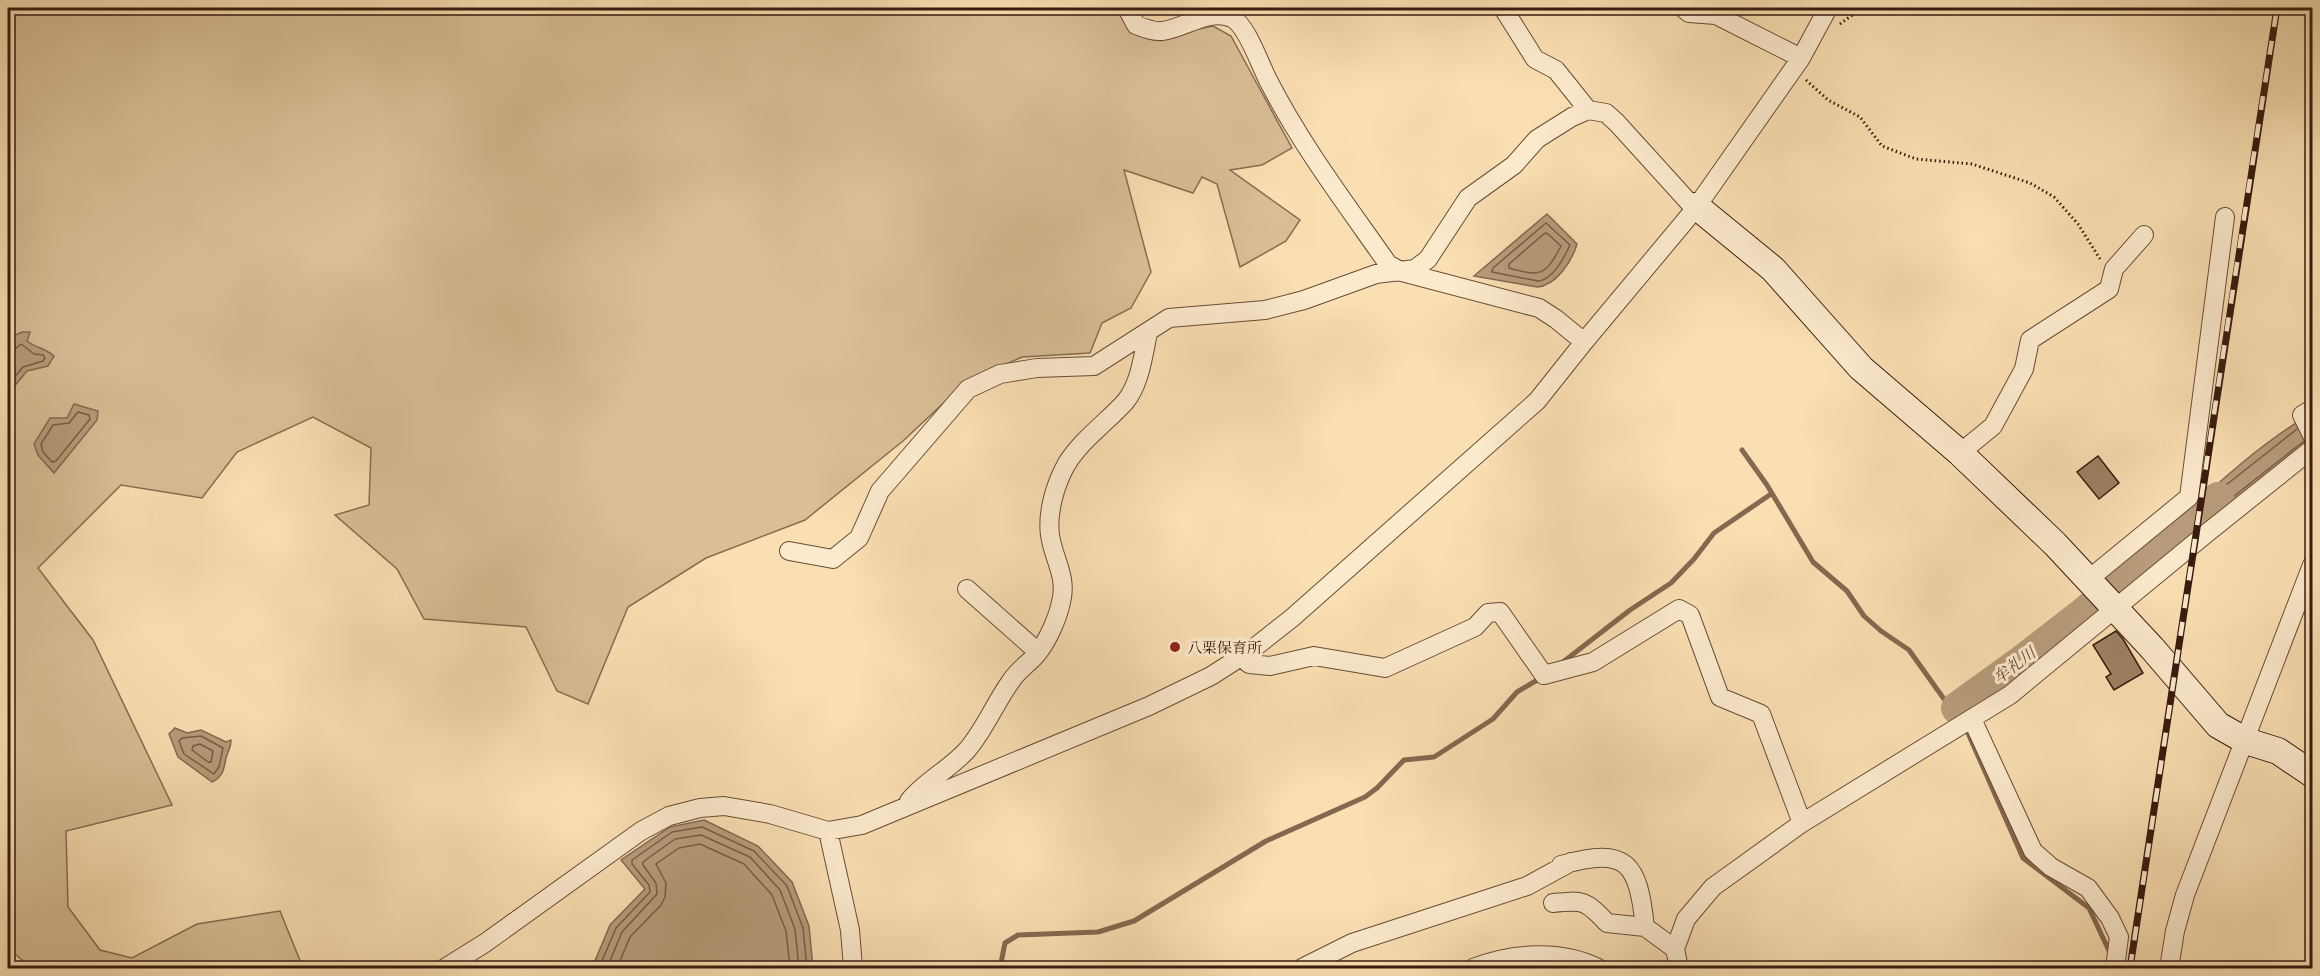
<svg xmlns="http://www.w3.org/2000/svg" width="2320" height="976" font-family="'Libre Caslon Text','Noto Serif JP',serif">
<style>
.green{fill:#d9be96;stroke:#886c52;stroke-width:1.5}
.water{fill:#b89c7b;stroke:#856850;stroke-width:1.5}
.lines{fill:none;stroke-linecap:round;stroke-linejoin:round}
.shore{stroke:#785c45;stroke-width:1.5}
.stream{stroke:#856850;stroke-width:5}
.river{stroke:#b89c7b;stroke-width:32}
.building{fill:#9d8164;stroke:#381b0f;stroke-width:1.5}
.street-casing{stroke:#684c38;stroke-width:20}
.secondary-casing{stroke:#381b0f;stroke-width:28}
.path{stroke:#381b0f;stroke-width:3;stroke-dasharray:1.5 3;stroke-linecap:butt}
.street{stroke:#fceacd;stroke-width:18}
.secondary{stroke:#fceacd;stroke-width:26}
.rail-casing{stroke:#381b0f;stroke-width:7}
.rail{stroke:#fceacd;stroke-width:4.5;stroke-dasharray:14;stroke-linecap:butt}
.poi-dot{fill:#8f2418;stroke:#fceacd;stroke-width:2}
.labels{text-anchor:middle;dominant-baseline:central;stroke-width:6;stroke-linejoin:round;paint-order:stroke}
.poi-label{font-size:15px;fill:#381b0f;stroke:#fceacd;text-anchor:start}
.water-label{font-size:16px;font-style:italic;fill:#654835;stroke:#fceacd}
</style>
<rect width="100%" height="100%" fill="#fadfb2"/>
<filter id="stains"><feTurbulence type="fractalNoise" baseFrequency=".00333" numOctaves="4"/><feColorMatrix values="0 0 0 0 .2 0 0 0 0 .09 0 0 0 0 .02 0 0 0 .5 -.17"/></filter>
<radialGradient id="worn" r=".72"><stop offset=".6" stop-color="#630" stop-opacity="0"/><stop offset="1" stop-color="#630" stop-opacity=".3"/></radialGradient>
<path class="green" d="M8,8H1121L1155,38L1213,26L1231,36L1292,148L1262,165L1230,170L1300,220L1286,241L1240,267L1217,184L1202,177L1193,193L1124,170L1151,272L1131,308L1102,323L1090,353L1022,357L966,382L903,441L805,520L706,558L628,607L588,704L557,691L526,627L424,619L397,569L335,515L369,505L371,448L313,417L237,452L202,498L121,485L38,568L93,640L172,805L66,831L68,907L100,950L132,958L197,924L280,911L303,968H32L16,955L8,956Z"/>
<path class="water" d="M1547,214L1577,244C1572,261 1556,286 1537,287L1474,276Z
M22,332H30L27,341C36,348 45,348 54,356L48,366L27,371L8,394V346L11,345L13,336Z
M74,404L98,411L97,420L54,473L38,455L34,444L50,418H67Z
M2312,414V442L2188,541L2182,515C2220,482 2268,437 2312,414Z
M175,728L187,733L201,730L226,742L231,740C231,748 228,751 226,758C224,769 223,777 212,782L178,757L169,734Z
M704,820L758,846L792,882L809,926L813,968H592L610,925L645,889L621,860L670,827Z"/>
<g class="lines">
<path class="shore" d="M1546,223L1570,245C1564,258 1553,280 1538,281L1492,272L1493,268Z
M1545,233L1548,234L1561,246C1545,276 1541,277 1509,268V264Z
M8,351L14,350L21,344L34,354L43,355L45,358L43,361L23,367L8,385
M78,412L89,415L90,419L56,461L52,462L43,452L41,444L53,425L69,423Z
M2297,429L2221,489L2190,516L2191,527H2195L2304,441
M201,736L223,748L219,767L214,774L184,754L179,741L182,738Z
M200,744L213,751L211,762H208L192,750L193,746Z
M599,968L616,928L650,892L649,885L632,864V860L672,832L702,827L754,851L787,886L803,928L807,968
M607,968L622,932L657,894L656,883L643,865V862L675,839L701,835L750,857L780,890L795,929L799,968
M617,968L630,937L661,905L665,897L666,883L656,864L679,848L700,844L744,864L772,895L786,931L790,968"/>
<path class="stream" d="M1742,450L1767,485L1813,562L1847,591L1864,616L1881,631L1909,650L1949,706L1957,708L2023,858L2089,908L2111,955
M1563,662L1630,610L1671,583L1694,559L1714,533L1771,494
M1000,968L1005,943L1018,935L1098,932L1134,921L1266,841L1365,797L1377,788L1404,760L1434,757L1493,719L1517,692L1539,679"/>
<path class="river" d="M1957,708L2022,661L2084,613L2218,498"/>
</g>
<path class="building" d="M2098,456L2119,483L2099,499L2077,472Z
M2116,631L2123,639L2143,673L2114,690L2106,677L2111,674L2093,645Z"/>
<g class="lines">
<g class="street-casing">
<path id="street" d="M1127,8L1136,25C1144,28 1153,32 1162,31C1186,28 1208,8 1232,18C1247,25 1260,65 1268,80C1301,145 1346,204 1388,264L1402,272L1539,308L1556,319L1584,342
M1503,8L1535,59L1556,70L1588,110
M1683,8L1689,13L1716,15L1801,58
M2312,409L2302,415L2312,435
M1960,453L1993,426L2024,369L2030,340L2109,289L2114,269L2144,235
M789,551L833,559L859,538L880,491L968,389L1000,374L1037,368L1094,366L1169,318L1265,310L1304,300L1376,274L1415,269L1428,259L1468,198L1514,165L1537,139L1572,117L1588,110L1606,113L1617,123L1695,209
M2089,579L2189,497L2225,217
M967,589L1038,652
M1241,656L1249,664L1270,666L1314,656L1385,668L1475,627L1488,613L1500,612L1544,675L1593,662L1679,609L1690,615L1720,697L1761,714L1802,823
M1972,719L2033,851L2051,867L2088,888L2110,918L2119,937L2115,968
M909,801C925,781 949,770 967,750C985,729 995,703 1011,681C1017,671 1028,664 1036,655C1048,641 1059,616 1062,597C1066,575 1053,557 1050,535C1047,513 1055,485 1066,465C1081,440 1106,423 1125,402C1140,384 1143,356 1148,333
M828,831L850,930L853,968
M1561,865C1628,846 1638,863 1645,927
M1553,903C1583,900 1586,900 1607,923L1645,927L1675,949
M445,968L485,943L641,831L669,816L700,808L724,806L770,814L828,831L862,825L1149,706L1211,676L1250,651L1292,618L1537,401L1584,342L1695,209L1801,58L1828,8
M1302,968L1352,943L1527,886L1571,862
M1473,968C1512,953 1560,949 1598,968
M1679,968L1675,949L1686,919L1713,887L1802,823L2010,695L2207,533L2312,449
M2169,968L2175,931L2185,895L2312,565"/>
</g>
<g class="secondary-casing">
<path id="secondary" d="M1696,206L1773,269L1861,368L1960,453L2055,544L2152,648L2218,725L2246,741L2278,751L2312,774"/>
</g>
<path class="path" d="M1840,24L1862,8
M1806,80L1828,100L1860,117L1882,146L1916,159L1972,164L2030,183L2054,197L2078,224L2100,259"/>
<use href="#street" class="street"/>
<use href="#secondary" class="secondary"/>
<g class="rail-casing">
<path id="rail" d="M2130,968C2179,648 2226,328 2277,8"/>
</g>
<use href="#rail" class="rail"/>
</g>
<circle class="poi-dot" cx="1175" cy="647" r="6"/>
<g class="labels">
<g class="poi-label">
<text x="1187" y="647">八栗保育所</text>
</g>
<g class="water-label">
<text transform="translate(2014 665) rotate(-37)">牟礼川</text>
</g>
</g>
<rect width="2320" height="976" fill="none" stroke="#fadfb2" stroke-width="30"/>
<rect x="9" y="9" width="2302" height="958" fill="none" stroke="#381b0f" stroke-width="3"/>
<rect x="15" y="15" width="2290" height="946" fill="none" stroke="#381b0f" stroke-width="1.5"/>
<rect width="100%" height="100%" filter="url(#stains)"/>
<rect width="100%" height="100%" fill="url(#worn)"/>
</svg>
